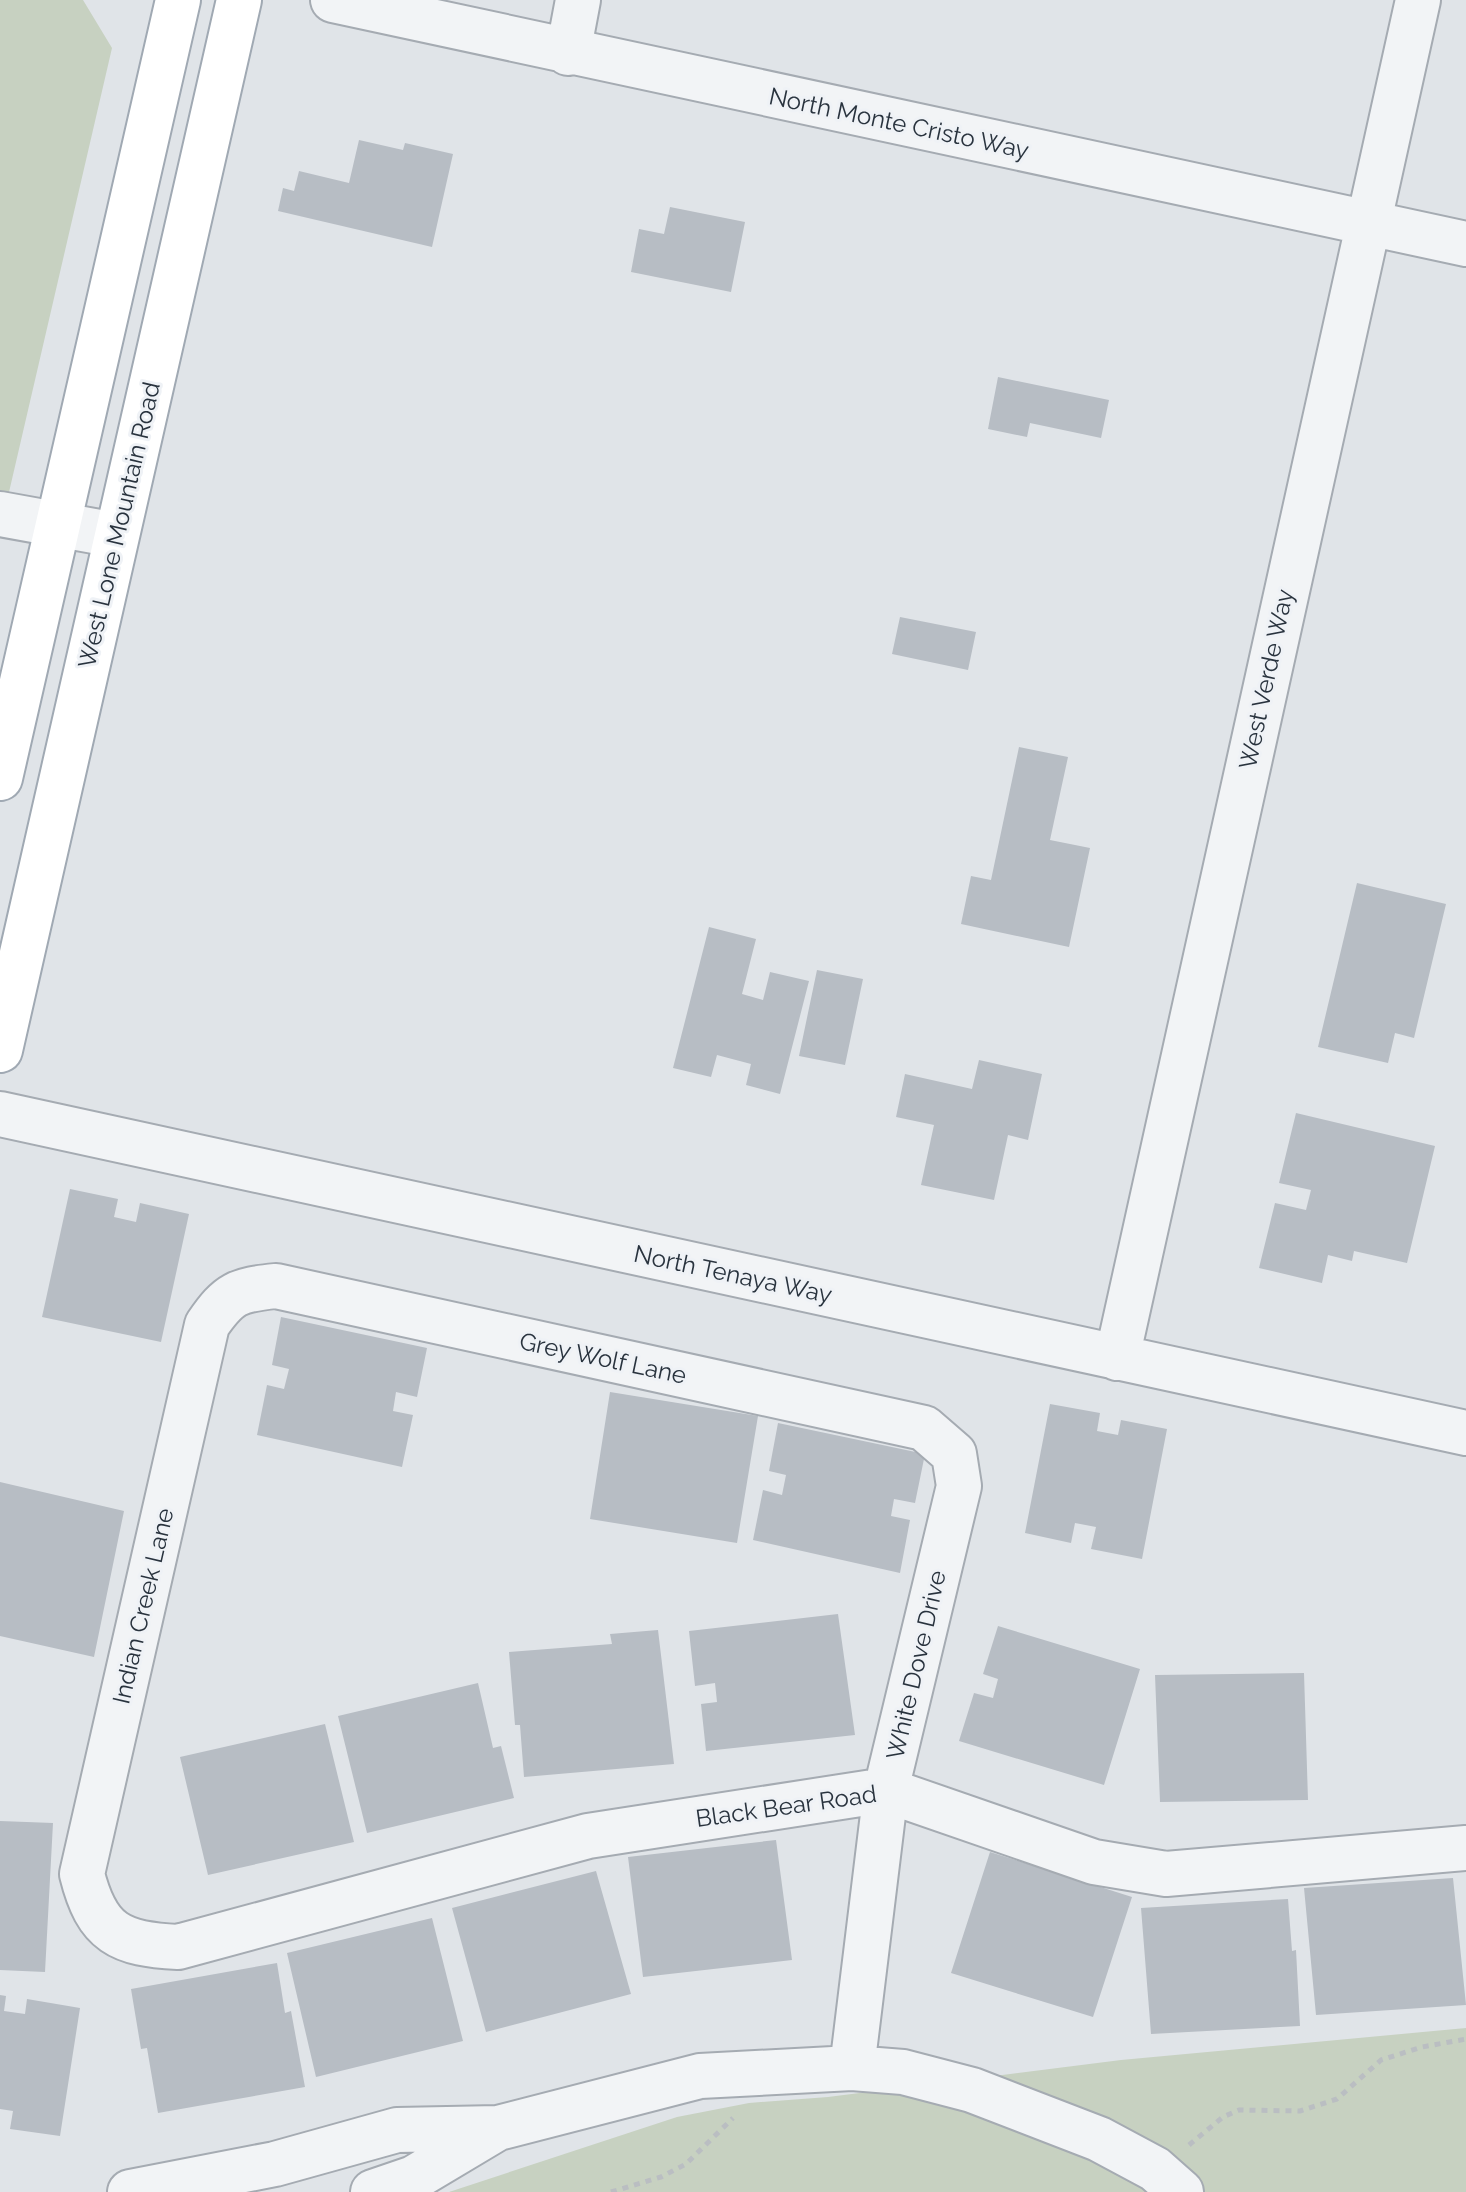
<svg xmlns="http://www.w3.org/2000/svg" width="1466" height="2192" font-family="Raleway,sans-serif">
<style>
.green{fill:#c7d1c1}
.building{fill:#b7bdc4}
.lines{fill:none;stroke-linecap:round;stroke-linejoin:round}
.minor-casing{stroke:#a5abb2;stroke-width:48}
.major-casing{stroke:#a0a9b3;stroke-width:48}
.path{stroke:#babec2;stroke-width:5;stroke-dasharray:6 6;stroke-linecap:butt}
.minor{stroke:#f2f4f6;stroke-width:44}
.major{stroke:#fff;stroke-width:44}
.labels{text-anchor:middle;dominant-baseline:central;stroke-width:6;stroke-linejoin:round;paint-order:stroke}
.street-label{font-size:24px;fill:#29333e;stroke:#eff2f6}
</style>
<rect width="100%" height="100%" fill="#e0e4e8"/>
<path class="green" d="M0,0H83L112,48L0,531Z
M1466,2028V2192H449L677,2117L749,2103L828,2097L1121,2060Z"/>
<path class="building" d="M359,140L403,150L405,143L453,154L432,247L278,211L283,188L294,191L299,171L349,183Z
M670,207L745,222L731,292L631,272L639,229L664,234Z
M998,377L1109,400L1101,438L1030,423L1027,437L988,429Z
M900,617L976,632L968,670L892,654Z
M1019,747L1068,757L1050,840L1090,848L1069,947L961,924L971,876L991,880Z
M1357,883L1446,904L1414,1038L1395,1033L1388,1063L1318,1047Z
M709,927L756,939L742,994L763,1000L770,972L809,981L780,1094L746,1085L751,1064L717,1055L711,1077L673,1068Z
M817,970L863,979L845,1065L799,1056Z
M979,1060L1042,1074L1028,1140L1008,1135L994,1200L921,1185L934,1125L896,1117L905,1074L972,1089Z
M1296,1113L1435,1146L1407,1263L1354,1251L1352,1261L1328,1255L1322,1283L1259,1268L1275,1203L1306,1210L1311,1190L1279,1183Z
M70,1189L118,1199L114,1217L136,1222L140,1203L189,1214L161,1342L42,1317Z
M281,1317L427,1348L417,1397L396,1392L393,1411L413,1415L402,1467L257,1435L267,1385L284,1389L289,1369L272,1365Z
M610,1392L758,1416L737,1543L590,1519Z
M1050,1404L1100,1413L1097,1431L1118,1435L1121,1420L1167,1429L1142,1559L1091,1549L1096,1527L1075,1523L1071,1543L1025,1533Z
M778,1423L925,1454L915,1503L894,1499L891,1516L910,1520L900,1573L753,1540L763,1490L782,1495L786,1475L769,1471Z
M0,1482L124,1511L94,1657L0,1636Z
M838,1614L855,1735L706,1751L701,1704L717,1702L715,1683L695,1686L689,1631Z
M998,1626L1140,1669L1104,1785L959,1741L974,1693L993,1698L998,1679L983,1674Z
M658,1630L674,1764L524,1777L520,1725H515L509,1652L612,1644L610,1634Z
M1304,1673L1308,1800L1160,1802L1155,1675Z
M478,1683L493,1748L501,1746L514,1798L367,1833L338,1716Z
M325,1724L354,1842L208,1875L180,1757Z
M0,1821L53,1823L45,1972L0,1970Z
M776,1840L792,1960L643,1977L628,1857Z
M990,1852L1132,1897L1093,2017L951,1973Z
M596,1871L631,1994L486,2032L452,1908Z
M1453,1878L1466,2005L1316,2015L1304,1888Z
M1288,1899L1292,1951L1296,1950L1300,2026L1151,2034L1141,1908Z
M432,1918L463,2041L316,2077L287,1953Z
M277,1963L285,2013L291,2011L305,2087L158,2113L147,2048L141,2049L131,1989Z
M0,1995L6,1996L4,2011L25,2014L27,1999L80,2008L60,2136L10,2129L13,2111L0,2109Z"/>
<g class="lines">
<g class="minor-casing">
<path id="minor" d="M333,0L1466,244
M568,53L578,0
M0,514L116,535
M0,1114L1466,1433
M1117,1358L1418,0
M852,2068L886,1790L959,1486L954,1454L924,1428L276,1286C237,1290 229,1293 207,1325L82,1874C97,1934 120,1944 178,1947L588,1836L886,1790L1094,1862L1166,1874L1466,1848
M130,2192L275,2164L397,2130L498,2128L700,2076L852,2068L903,2072L972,2090L1099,2139L1155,2169L1181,2192
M373,2192L414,2178L496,2129"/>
</g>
<g class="major-casing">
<path id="major" d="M0,778L178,0
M0,1050L239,0"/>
</g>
<path class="path" d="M1189,2145L1223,2117L1239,2110L1300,2111L1337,2099L1381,2060L1422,2047L1466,2039
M611,2192L661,2177L686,2164L733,2118"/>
<use href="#minor" class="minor"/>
<use href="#major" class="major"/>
</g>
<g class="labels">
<g class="street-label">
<text transform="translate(899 123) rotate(12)">North Monte Cristo Way</text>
<text transform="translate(119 525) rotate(-77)">West Lone Mountain Road</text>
<text transform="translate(1266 679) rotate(-78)">West Verde Way</text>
<text transform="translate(733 1274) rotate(12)">North Tenaya Way</text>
<text transform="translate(603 1358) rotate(12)">Grey Wolf Lane</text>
<text transform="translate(143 1606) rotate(-77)">Indian Creek Lane</text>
<text transform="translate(916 1665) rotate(-77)">White Dove Drive</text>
<text transform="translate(786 1806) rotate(-8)">Black Bear Road</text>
</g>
</g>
</svg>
